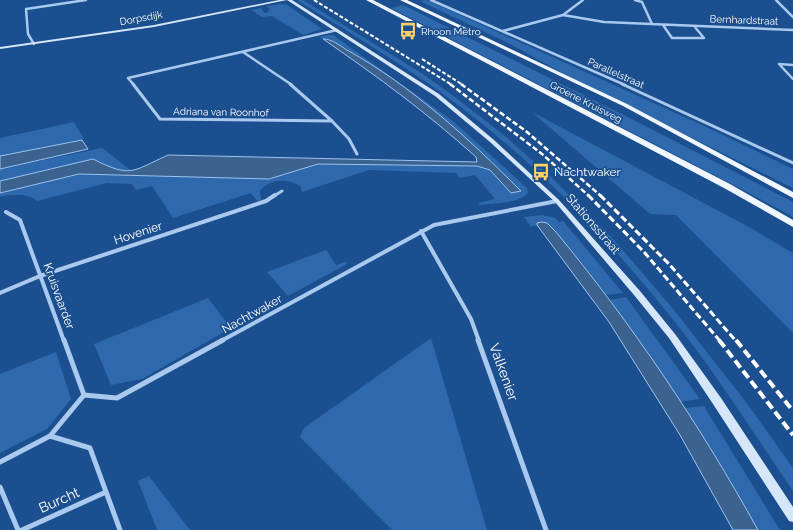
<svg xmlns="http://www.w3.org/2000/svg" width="793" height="530" font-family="Raleway,sans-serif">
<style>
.green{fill:#2e69ad}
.water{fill:#3c6290;stroke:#9cc4f0}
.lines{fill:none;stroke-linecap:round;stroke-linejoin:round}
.street-far3{stroke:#a9c9ee;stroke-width:2.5}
.street-far2{stroke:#a9c9ee;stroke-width:3}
.street-far1{stroke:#a9c9ee;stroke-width:4}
.street{stroke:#a9c9ee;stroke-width:5}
.secondary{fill:#d6e6fa;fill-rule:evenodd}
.primary{fill:#f0f6ff;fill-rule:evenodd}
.rail-far3{stroke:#fff;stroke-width:2;stroke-dasharray:4 2;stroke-linecap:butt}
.rail-far2{stroke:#fff;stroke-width:2.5;stroke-dasharray:5.5 2.5;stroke-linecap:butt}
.rail-far1{stroke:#fff;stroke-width:3;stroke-dasharray:7 3;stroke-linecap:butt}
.rail{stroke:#fff;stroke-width:4;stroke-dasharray:9 4;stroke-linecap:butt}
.labels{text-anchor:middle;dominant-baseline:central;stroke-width:3.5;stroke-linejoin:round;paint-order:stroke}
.far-street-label{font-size:10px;fill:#fff;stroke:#1b4f8f}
.far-poi-label{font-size:10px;fill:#fff;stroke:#1b4f8f;text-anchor:start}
.poi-label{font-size:12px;fill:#fff;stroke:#1b4f8f;text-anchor:start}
.street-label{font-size:12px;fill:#fff;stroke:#1b4f8f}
.near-street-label{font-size:14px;fill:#fff;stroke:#1b4f8f}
</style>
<rect width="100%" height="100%" fill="#1b4f8f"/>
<path class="green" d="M297,0H303L423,74L455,97L505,136L550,176L615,241L674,310L749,406L793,468V491C760,443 729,394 695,348C632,265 561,187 480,122C423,76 359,39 297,0Z
M427,0L715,131L793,169V188L573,79L512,45L420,1Z
M281,4L287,5L322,29L303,35L272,16L262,17L251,10L261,8L264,13L269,12L268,10L270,9L266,6Z
M403,5L628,117L793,202V217L732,184L391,8Z
M329,35H333L453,121L527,188L528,193C518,204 494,203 480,205L478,203L495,199L475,175L459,178L456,173L369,170L302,192L301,187C290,178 269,178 260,191L261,200L257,201L251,193L173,218L152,186L136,190L132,184L107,183L37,201C27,193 13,194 0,197V193L79,174L269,179L318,164L477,166L490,170L511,193L520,191L485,155L398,84L360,57L329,39H323L319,37Z
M532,112L749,227L793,253V333L676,215L650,214Z
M74,122L84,139L0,156V138Z
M102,148L133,172L117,171L93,159L0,181V169Z
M542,215L555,218L559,222L563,221L623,293L606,295L581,262L547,223H537V225L531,227L524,217Z
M326,250L336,265L346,262L347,264L288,296L267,272Z
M626,297L700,399L680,402L610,300Z
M208,298L231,328L142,379L111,385L94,344Z
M431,338L487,530H392L300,437L304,428Z
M56,352L71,399L47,429L0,453V374Z
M704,406L780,530H758L684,408Z
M149,476L190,530H157L138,481Z"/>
<path class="water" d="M323,39C332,39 339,45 347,50C412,86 469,139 521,191L511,193L490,170L477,166L318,164L269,179L79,174L0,193V181L93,159C131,178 131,172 168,155L477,162L476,157C426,112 378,77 323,39Z
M82,140L88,149L0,169V156Z
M542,222L547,223L556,232C632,324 700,425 758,530H733L680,435L609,322L537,225V223Z"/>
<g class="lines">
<path class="street-far3" d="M431,0L625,85
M635,0L642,2L652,24
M776,0L793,17
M563,15L604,22L793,30
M663,25L672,38H704L694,26
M503,31L563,15L583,0
M34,44L28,34L26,9L86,0
M243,52L292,85
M793,65L779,64L793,79
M134,85L128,78L337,30"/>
<path class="street-far2" d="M133,84L160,119L332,121L290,84
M622,84L793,163
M332,121L349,139L357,154
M274,196L282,191"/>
<path class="street-far1" d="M6,212L20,220L64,341
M421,231L471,319L479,341
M0,293L40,276L266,201L275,195
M221,341L434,225L557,201"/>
<path class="street" d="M64,340L84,395
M478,340L546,530
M0,462L50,436
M0,487L18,530
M22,530L106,492
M120,530L90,448L50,436L84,395L117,398L223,340"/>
<path class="secondary" d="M279,0H292L439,94L494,140L559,200L640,291L675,334L721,398L793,507V522L789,521L713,404L669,338L634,295L555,202L490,142L435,96L287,0L154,27L0,49V47L154,25Z"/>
<path class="primary" d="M366,0H373L730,184L793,220V227L724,188Z
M400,0H407L627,104L793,192V198L623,106Z"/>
<path class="rail-far3" d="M314,0L452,85
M422,59L463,85"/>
<path class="rail-far2" d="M450,84L542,154L589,196
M461,84L527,132L601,196"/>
<path class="rail-far1" d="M588,195L644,252L720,341
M600,195L669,264L736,341"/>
<path class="rail" d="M719,340L793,435
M736,340L793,411"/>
</g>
<defs>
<g id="bus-bare" transform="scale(1.38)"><path d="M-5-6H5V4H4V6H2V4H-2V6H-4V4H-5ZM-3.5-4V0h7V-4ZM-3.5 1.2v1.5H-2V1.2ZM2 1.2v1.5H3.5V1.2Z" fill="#ffd166" stroke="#1b4f8f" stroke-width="2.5" paint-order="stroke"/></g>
</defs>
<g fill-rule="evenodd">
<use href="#bus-bare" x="408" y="31"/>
<use href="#bus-bare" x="541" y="172"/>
</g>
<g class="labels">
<g class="far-street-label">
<text transform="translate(141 18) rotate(-10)">Dorpsdijk</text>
<text transform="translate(744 20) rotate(2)">Bernhardstraat</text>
<text transform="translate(616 73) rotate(24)">Parallelstraat</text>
<text transform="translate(586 102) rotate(27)">Groene Kruisweg</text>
<text transform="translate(221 112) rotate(1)">Adriana van Roonhof</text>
</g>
<g class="far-poi-label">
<text x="421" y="31">Rhoon Metro</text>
</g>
<g class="poi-label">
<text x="554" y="172">Nachtwaker</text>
</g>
<g class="street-label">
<text transform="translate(593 224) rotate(49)">Stationsstraat</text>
<text transform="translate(138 233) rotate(-18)">Hovenier</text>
<text transform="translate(59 296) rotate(70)">Kruisvaarder</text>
<text transform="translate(252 314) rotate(-29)">Nachtwaker</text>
</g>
<g class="near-street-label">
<text transform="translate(504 372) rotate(70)">Valkenier</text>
<text transform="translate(59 500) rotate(-24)">Burcht</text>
</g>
</g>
</svg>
